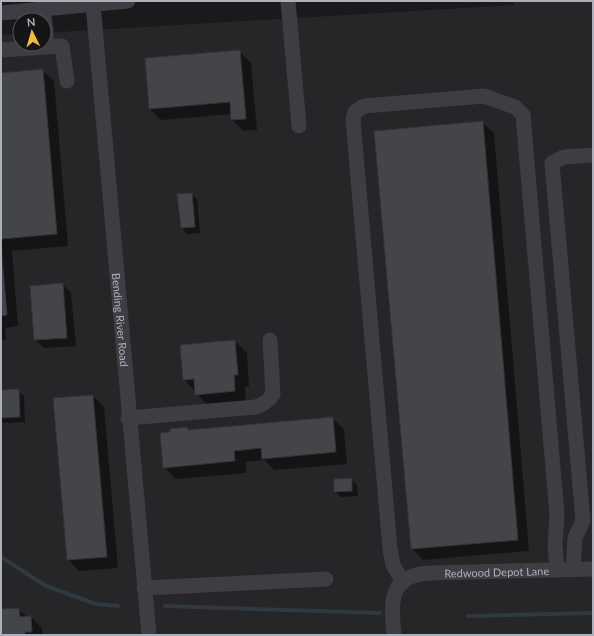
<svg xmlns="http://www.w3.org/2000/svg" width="594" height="636" font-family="Lato,sans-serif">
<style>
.built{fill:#262629}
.shadow{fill:#0007}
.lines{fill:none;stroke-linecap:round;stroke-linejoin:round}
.stream{stroke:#303840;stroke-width:4}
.building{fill:#444549;stroke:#343438}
.minor{stroke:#3d3d43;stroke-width:15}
.labels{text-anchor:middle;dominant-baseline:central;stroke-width:4;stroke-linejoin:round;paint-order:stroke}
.street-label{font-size:11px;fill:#acb0bb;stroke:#151517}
</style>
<rect width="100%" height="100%" fill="#1a1a1c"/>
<path class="built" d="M514,1H593V635H1V35L20,34V44H44V33L514,5Z"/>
<path class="shadow" d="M239,51L251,63L257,130L244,131L232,120V114L161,120L150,109Z
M42,70L54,81L68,246L12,251L18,326L5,328L6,340H1V74Z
M482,122L494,133L529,551L423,560L412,548Z
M191,194L197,199L200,233L187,234L182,228L179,195Z
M62,284L71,293L76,346L44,348L35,340Z
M235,341L247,353L249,386L245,387L246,402L208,406L184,379Z
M1,391H18L24,396L25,422L3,423L1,421Z
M93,396L104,407L118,568L79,571L68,559Z
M332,418L344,429L347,464L274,470L265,460L246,462V473L176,479L164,467L171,433L187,428L190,431Z
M351,479L357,485L358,496L341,497L335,492Z
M18,609L27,617H31L42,628L43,635H1V610Z"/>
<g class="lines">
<path class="stream" d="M1,557L46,586L96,604L118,606
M165,606L380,613
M468,616L593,613"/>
</g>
<path class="building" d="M240,50L246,119L231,120L230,102L149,109L145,58Z
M43,69L57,234L1,239V73Z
M483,121L518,540L411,549L374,131Z
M192,193L195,227L181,228L177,194Z
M1,245L7,315L1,316Z
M63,283L67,338L34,340L30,286Z
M235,340L238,375H234L235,391L195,395L194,379L183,380L180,345Z
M19,389L20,417L1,418V390Z
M93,395L107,557L67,560L53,398Z
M333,417L336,452L262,459L261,448L234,451L235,461L163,468L160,433L170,432V429L187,427L188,430Z
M352,478V491L334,492V479Z
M19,608L20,617L31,616L32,632H25V635H1V609Z"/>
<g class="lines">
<g class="minor">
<path d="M288,1L299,126"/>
<path id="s1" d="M93,4L149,635"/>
<path d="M43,10L46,30V47"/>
<path d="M1,13L128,1"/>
<path d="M1,50L62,46L67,81"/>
<path d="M128,418L256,407C264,404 269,401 273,394L270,340"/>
<path d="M573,570L575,538L583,521L552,163L564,157L593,155"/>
<path d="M403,582L393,565L390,549L353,120L355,112L364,106L484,96L515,107L523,115L557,515L555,545L557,570"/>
<path d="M144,588L326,579"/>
<path id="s2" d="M394,635C391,603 388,575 430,573L593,569"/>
</g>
</g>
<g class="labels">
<g class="street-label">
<text stroke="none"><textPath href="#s1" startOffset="317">Bending River Road</textPath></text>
<text stroke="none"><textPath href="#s2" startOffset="152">Redwood Depot Lane</textPath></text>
</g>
</g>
<rect width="594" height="636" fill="none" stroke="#acb0bb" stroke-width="4"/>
<g transform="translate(32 32) rotate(355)"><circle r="19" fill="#151517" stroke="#515359"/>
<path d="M0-3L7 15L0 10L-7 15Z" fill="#efbb3f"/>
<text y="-6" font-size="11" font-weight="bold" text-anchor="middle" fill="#acb0bb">N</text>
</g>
</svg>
